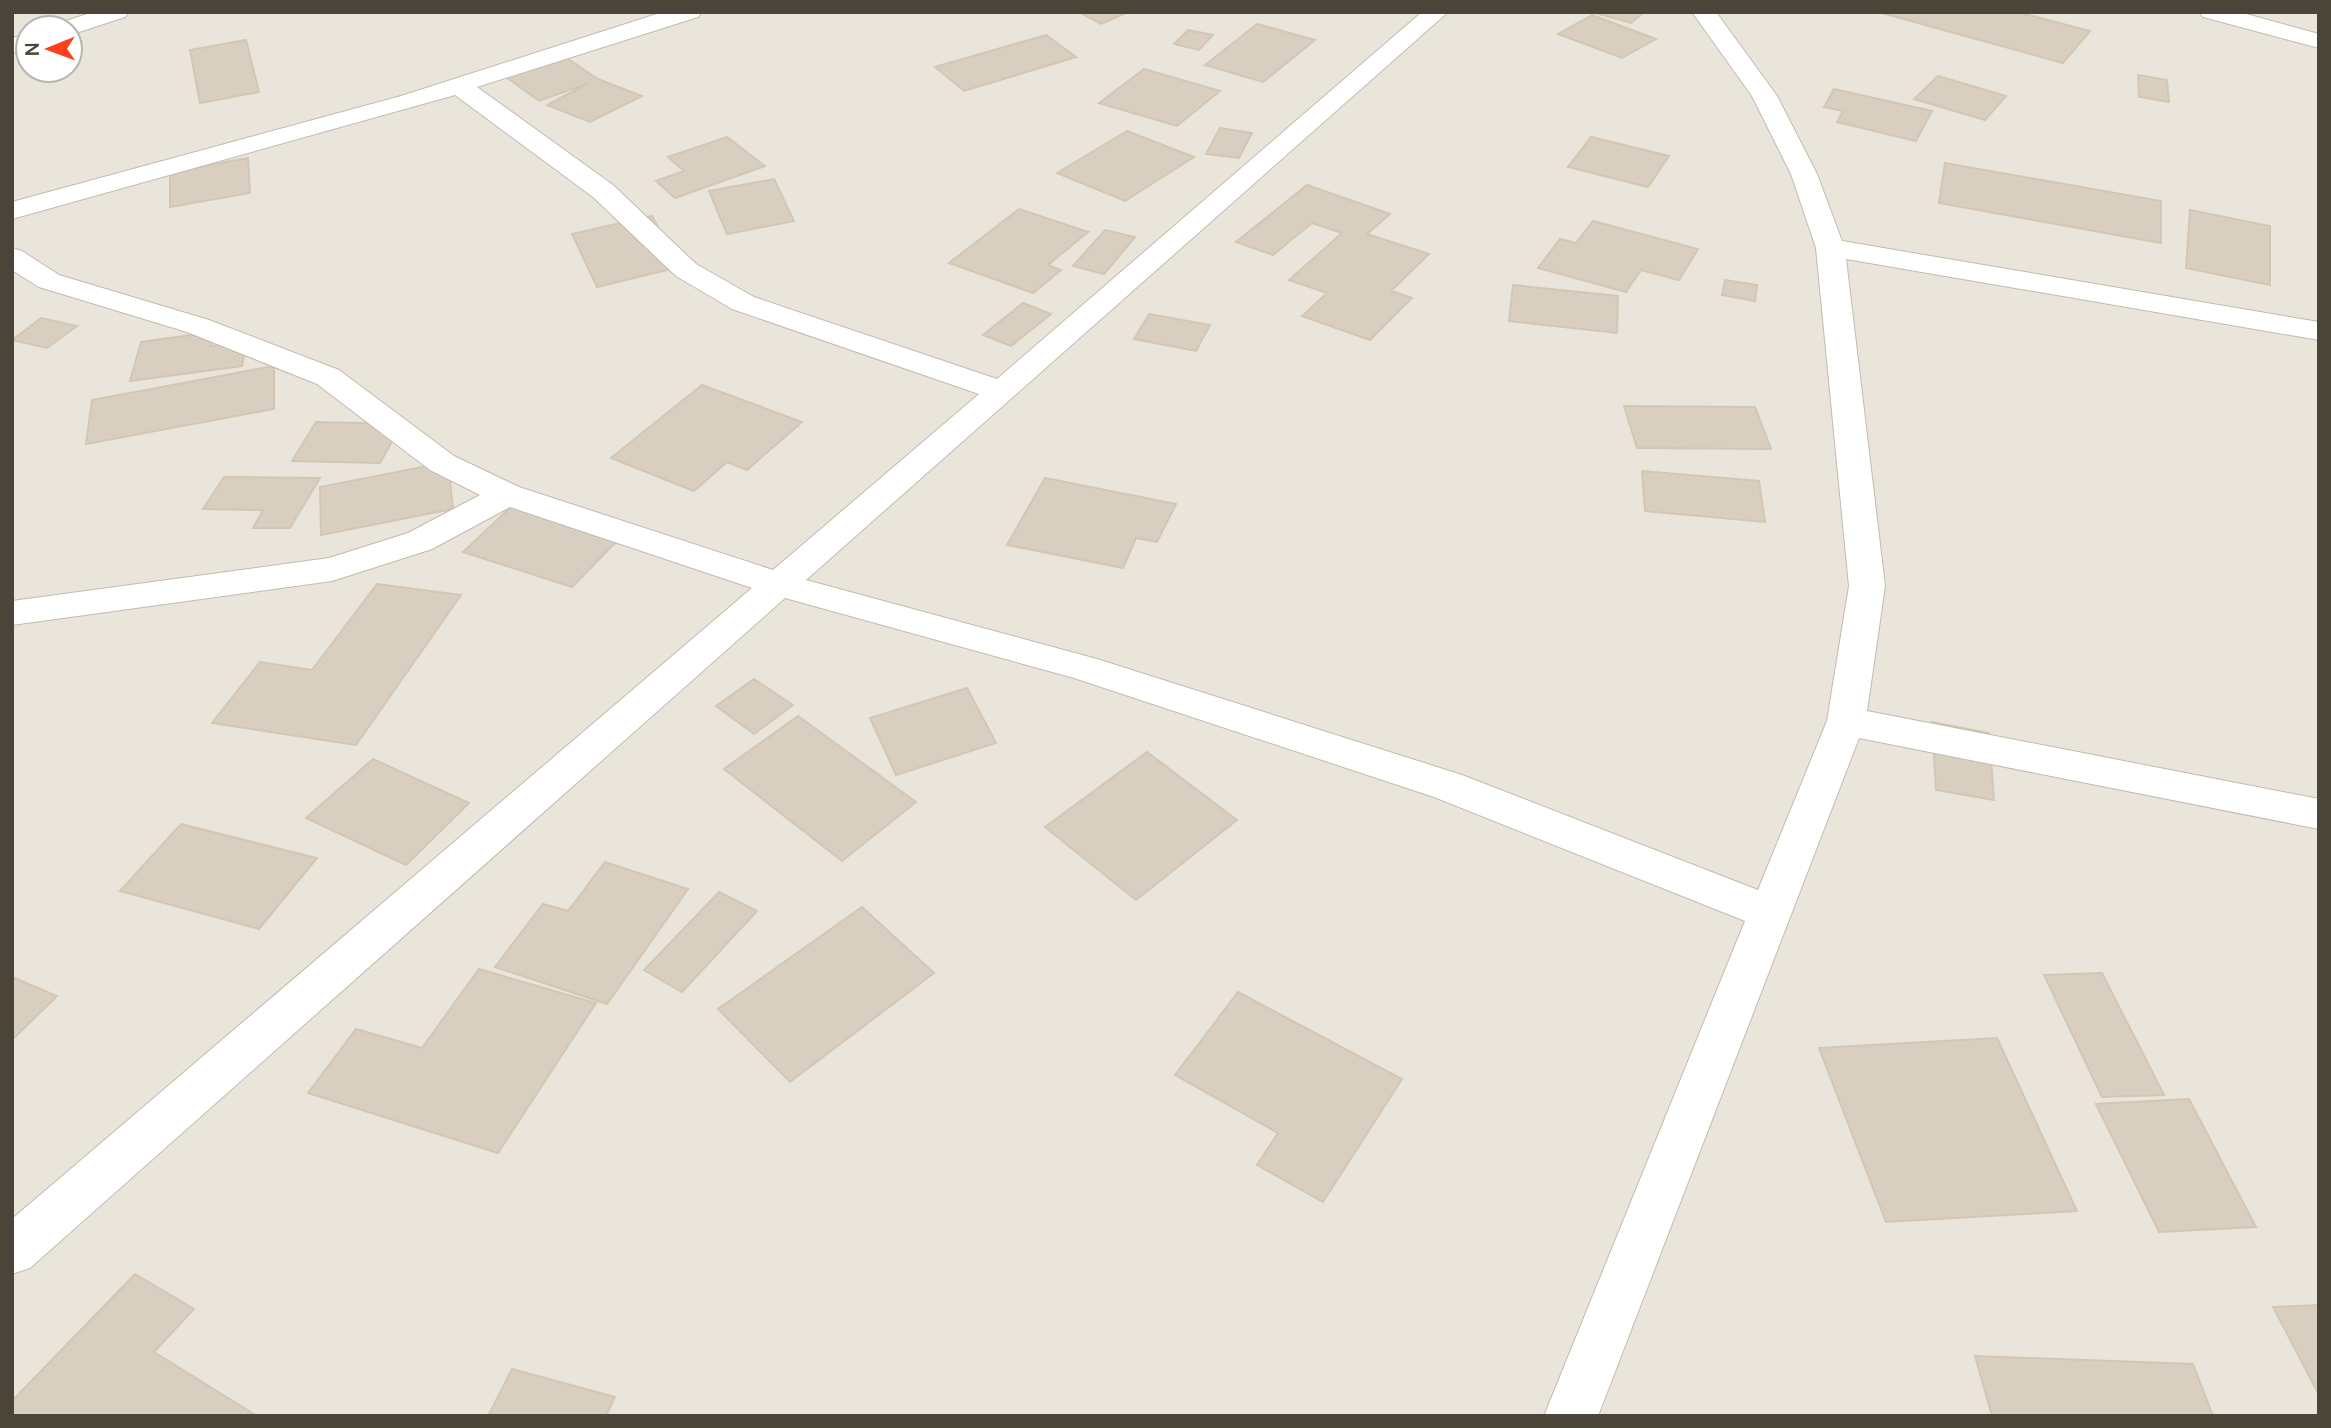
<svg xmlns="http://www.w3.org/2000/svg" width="2331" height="1428" font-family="Manrope,sans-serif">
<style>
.residential{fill:#eae5da;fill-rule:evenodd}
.building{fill:#d8cfc1;stroke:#d3c7b4;stroke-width:2}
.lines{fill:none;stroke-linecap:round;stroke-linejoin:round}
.street-casing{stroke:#c2bbae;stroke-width:2}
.street{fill:#fff;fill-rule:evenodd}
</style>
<rect width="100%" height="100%" fill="#f6f3ec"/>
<path class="residential" d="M12,12H2319V1416H12ZM28,28H70V70H28Z"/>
<path class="building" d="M1079,12H1128L1101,24Z
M1601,12H1635L1642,14L1631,23L1599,14Z
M1878,12H2017L2090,31L2063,63Z
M1592,15L1656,39L1622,58L1558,34Z
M1257,24L1315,40L1263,82L1205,65Z
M1188,30L1213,35L1199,50L1174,44Z
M1046,35L1076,57L964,91L935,67Z
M246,40L259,92L200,103L190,50Z
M565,57L598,79L642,96L590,122L547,105L589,83L539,101L506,77Z
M1144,69L1220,91L1177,126L1099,103Z
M2138,75L2167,80L2169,102L2139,97Z
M1938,76L2006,96L1985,120L1914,99Z
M1834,89L1932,111L1916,141L1837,122L1843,111L1824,107Z
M1220,128L1252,133L1239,158L1206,154Z
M1127,131L1194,157L1125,201L1057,173Z
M727,137L765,166L675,198L656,181L684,171L668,157Z
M1591,137L1669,156L1648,187L1568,167Z
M248,158L250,193L170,207V172Z
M1945,163L2161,201V243L1939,203Z
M774,179L794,221L727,234L709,191Z
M1307,185L1390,214L1367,234L1429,254L1391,291L1412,298L1370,340L1302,316L1327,293L1289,280L1342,233L1312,223L1273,255L1236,242Z
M1019,209L1088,232L1048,265L1061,270L1033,293L949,263Z
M2190,210L2270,226V285L2186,268Z
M652,216L679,267L597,287L572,234Z
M1593,221L1698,249L1679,280L1641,270L1626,292L1538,268L1560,239L1576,243Z
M1105,230L1135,237L1104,274L1073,266Z
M1725,280L1757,285L1755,301L1722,295Z
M1513,285L1618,296L1617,333L1509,321Z
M1023,303L1051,314L1011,346L983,335Z
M1149,314L1210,325L1196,351L1134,339Z
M41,318L77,326L47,348L12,340Z
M213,332L210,346L247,341L242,366L130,381L141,342Z
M274,366V409L86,444L92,400Z
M702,385L802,422L747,470L727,462L694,491L611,458Z
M1624,406L1755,407L1771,449L1637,448Z
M316,422L402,424L380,463L292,461Z
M448,462L453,509L321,535L320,487Z
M1642,471L1759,481L1765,522L1645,511Z
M224,477L320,478L290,528H253L263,510L203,509Z
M1045,478L1176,504L1157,542L1136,538L1123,568L1007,545Z
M513,505L620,538L572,587L463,552Z
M377,584L461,595L356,745L212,723L260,662L312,670Z
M754,679L793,705L754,734L716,706Z
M967,688L996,743L896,775L870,718Z
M798,716L916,802L842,861L724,769Z
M1932,722L1989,733L1994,800L1936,790Z
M1147,752L1237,820L1136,900L1045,827Z
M373,759L469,803L406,865L306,818Z
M181,824L317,858L259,929L120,891Z
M605,862L688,889L607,1004L495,967L543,904L568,911Z
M719,892L757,911L682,992L644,970Z
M862,907L934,973L790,1082L718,1009Z
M479,969L596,1003L498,1153L308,1093L356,1029L422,1048Z
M2102,973L2164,1095L2102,1097L2044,975Z
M12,977L57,996L12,1040Z
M1238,992L1402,1079L1323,1202L1257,1165L1278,1133L1175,1075Z
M1997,1038L2077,1211L1886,1222L1819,1048Z
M2189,1099L2256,1227L2159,1232L2096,1104Z
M135,1274L194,1309L154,1352L257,1416H12V1401Z
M2319,1305V1395L2273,1307Z
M1975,1356L2193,1364L2213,1416H1992Z
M512,1369L615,1397L606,1416H488Z"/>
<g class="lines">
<g class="street-casing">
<path id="street" d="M93,12H129L125,17L70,35V28H56L60,23Z
M663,12H702L698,17L477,87L613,185L696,264L754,297L997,379L1422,12H1448L806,580L1097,659L1462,775L1758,890L1827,721L1849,586L1816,248L1791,174L1752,96L1692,12H1716L1777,96L1817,174L1842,241L2319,322V340L1846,259L1885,586L1867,711L2319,799V829L1859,738L1598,1416H1544L1745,921L1434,797L1074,678L785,598L30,1268L12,1274V1219L752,588L510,507L432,549L332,581L12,625V601L329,558L408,533L480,495L430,470L317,384L187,332L39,287L12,270V248L22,251L59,275L209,320L339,370L454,456L519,487L773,570L979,394L732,309L676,276L593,197L455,95L12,219V202L401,96Z
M2199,12H2239L2319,34V48L2203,17Z
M28,34V49L12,53V38Z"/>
</g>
<use href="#street" class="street"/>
</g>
<rect width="2331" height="1428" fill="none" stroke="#4b4439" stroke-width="28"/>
<g transform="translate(49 49) rotate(269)"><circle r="33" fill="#ffffff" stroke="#b7b4b0" stroke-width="2"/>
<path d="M0-5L12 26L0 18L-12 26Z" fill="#fc3f1d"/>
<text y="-10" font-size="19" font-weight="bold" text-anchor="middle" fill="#4b4439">N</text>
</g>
</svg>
